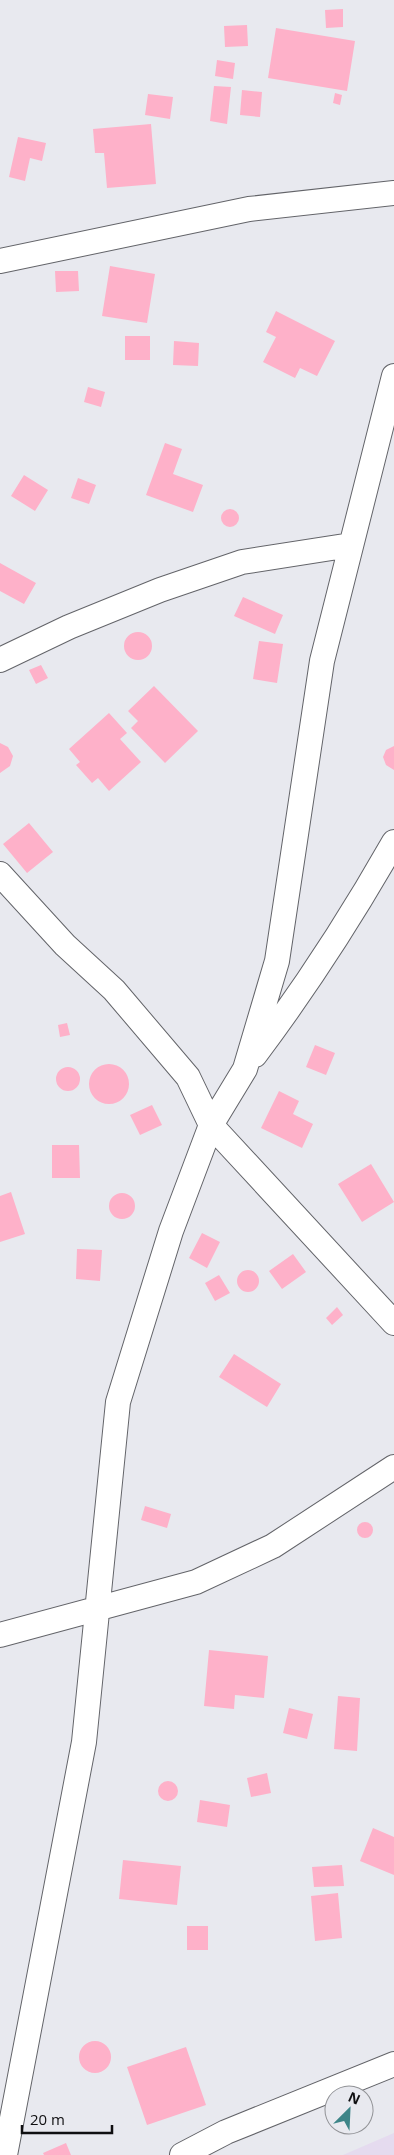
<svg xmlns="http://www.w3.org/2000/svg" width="394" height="2155" font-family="'Open Sans',sans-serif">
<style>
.commercial{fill:#e5dbef}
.building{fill:#feb1c9}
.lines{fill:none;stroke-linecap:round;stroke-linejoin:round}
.minor-casing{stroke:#636469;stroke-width:26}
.minor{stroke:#fff;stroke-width:24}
</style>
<rect width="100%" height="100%" fill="#e8e9ef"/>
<path class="commercial" d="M394,2133V2155H343Z"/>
<path class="building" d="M343,9V27L326,28L325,10Z
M247,25L248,46L225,47L224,26Z
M276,28L355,41L347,91L268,78Z
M217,60L235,63L233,79L215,76Z
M214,86L231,87L227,124L210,121Z
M242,90L262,92L260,117L240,115Z
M335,93L342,95L340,105L333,103Z
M148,94L173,97L170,119L145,115Z
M151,124L156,184L107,188L104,153H95L93,129Z
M18,137L46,143L42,161L30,158L25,181L9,177Z
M110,266L155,274L147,323L102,316Z
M55,271H78L79,291L56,292Z
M276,311L335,341L317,376L300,368L295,378L263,362L276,337L266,332Z
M125,336H150V360H125Z
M174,341L199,343L198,366L173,365Z
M88,387L105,392L101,407L84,402Z
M165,443L182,449L173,474L203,485L193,512L146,495Z
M24,475L48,490L35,511L11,496Z
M78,478L96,485L89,504L71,498Z
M221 518a9 9 0 1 1 18 0a9 9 0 1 1-18 0Z
M0,563L36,583L24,604L0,591Z
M243,597L283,615L275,634L234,616Z
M124 646a14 14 0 1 1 28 0a14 14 0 1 1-28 0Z
M259,641L283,644L277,683L253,679Z
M41,665L48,678L36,684L29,670Z
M154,686L198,731L165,763L131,728L138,721L128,711Z
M109,713L127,733L120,739L141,762L109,791L98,778L92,783L76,765L80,762L69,749Z
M0,743L8,747L13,756L10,766L0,773Z
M394,746V770L386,765L383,757L386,750Z
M29,823L53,852L27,873L3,844Z
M67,1023L70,1035L60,1037L58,1025Z
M315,1045L335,1053L326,1075L306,1067Z
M89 1084a20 20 0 1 1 40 0a20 20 0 1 1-40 0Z
M56 1079a12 12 0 1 1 24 0a12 12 0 1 1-24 0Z
M279,1091L299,1101L293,1114L313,1124L302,1148L261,1128Z
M152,1105L162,1125L140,1135L130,1115Z
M52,1145H79L80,1178H52Z
M371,1164L394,1202L362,1222L338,1184Z
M11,1192L25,1234L0,1242V1196Z
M109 1206a13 13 0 1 1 26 0a13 13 0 1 1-26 0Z
M202,1233L220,1242L207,1268L189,1258Z
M77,1249L102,1250L100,1281L76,1279Z
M293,1254L306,1272L282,1289L269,1271Z
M237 1281a11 11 0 1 1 22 0a11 11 0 1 1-22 0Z
M219,1275L230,1293L215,1301L205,1283Z
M337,1307L343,1315L332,1325L326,1318Z
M234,1354L281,1384L267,1407L219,1377Z
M145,1506L171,1514L167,1528L141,1520Z
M357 1530a8 8 0 1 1 16 0a8 8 0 1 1-16 0Z
M209,1650L268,1656L264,1698L235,1695L234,1709L204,1706Z
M338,1696L360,1698L357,1751L334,1749Z
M289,1708L313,1714L307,1739L283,1733Z
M267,1773L271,1793L251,1797L247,1778Z
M158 1791a10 10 0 1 1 20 0a10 10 0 1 1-20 0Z
M200,1800L230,1805L227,1827L197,1822Z
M373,1828L394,1837V1875L360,1861Z
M123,1860L181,1866L177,1905L119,1899Z
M342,1865L344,1886L314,1887L312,1867Z
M338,1893L342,1938L315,1941L311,1896Z
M187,1926H208V1950H187Z
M79 2057a16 16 0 1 1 32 0a16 16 0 1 1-32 0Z
M186,2047L206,2105L147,2125L127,2067Z
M66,2143L71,2155H44L43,2153Z"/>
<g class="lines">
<g class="minor-casing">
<path id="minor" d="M0,261L249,209L394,193
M0,660L69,627L160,590L242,562L351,545
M0,874L65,945L114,990L188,1077L211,1125L394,1323
M255,1055C306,987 352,916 394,842
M0,1635L196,1582L273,1546L394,1467
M5,2155L84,1742L118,1402L171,1231L211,1125L245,1069L277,961L322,661L394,376
M182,2155L226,2132L394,2064"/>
</g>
<use href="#minor" class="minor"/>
</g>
<g transform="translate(349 2110) rotate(24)"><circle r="24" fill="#e8e9ef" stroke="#919296"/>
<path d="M0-4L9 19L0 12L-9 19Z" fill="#3d8588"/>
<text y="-8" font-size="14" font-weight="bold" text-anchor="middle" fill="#0f0f11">N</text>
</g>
<path d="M22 2125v8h90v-8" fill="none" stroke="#0f0f11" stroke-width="2.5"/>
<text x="30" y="2125" font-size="15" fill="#0f0f11" stroke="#e8e9ef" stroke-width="4" paint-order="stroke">20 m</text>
</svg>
